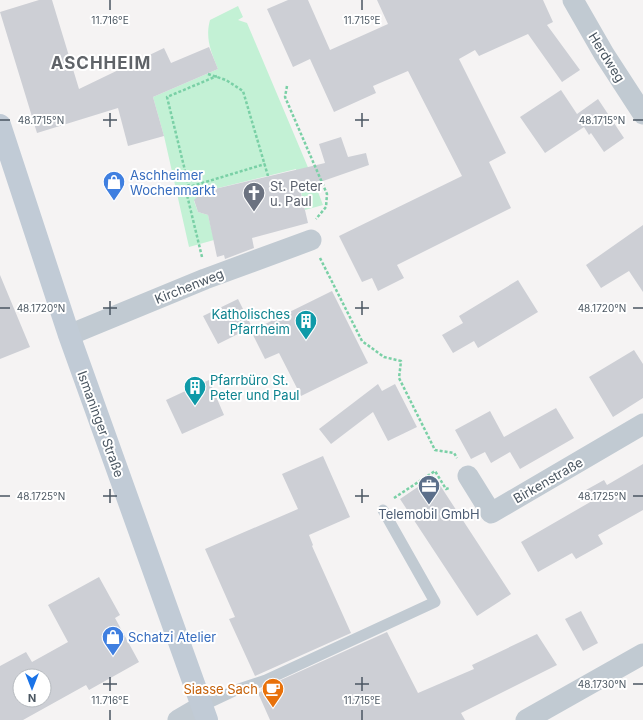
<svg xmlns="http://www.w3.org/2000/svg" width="643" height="720" font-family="Inter,sans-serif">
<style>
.green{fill:#c3f1d5}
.building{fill:#cdcfd5;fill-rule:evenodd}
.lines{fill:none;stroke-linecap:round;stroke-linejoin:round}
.path{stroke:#7ad0a6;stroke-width:2.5;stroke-dasharray:3 2;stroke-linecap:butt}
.service{stroke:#c1cad2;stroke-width:11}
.minor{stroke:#c1cad2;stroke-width:21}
.secondary{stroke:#c1cbd6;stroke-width:22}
.ticks{fill:none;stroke:#4a5661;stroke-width:1.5}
.labels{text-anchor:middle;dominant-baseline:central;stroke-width:4;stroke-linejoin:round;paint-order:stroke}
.street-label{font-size:13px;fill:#4a5661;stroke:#fff}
.shop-label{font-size:13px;fill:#366cbe;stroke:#fff;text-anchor:start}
.worship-label{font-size:13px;fill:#5b616d;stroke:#fff;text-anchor:start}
.culture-label{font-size:13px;fill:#0d838f;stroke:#fff;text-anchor:end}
.service-label{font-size:13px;fill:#4e5e75;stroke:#fff}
.food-label{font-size:13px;fill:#c56008;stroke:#fff;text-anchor:end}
.district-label{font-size:17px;font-weight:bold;letter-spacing:1px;fill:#5f6368;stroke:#fff}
.ticks-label{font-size:10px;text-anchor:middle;fill:#4a5661;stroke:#fff;stroke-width:4;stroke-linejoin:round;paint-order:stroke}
</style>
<rect width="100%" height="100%" fill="#f5f3f3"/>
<path class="green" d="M238,6L243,17L238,20L247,23L315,184L323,205L305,210L296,169L202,192L194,201L198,212L208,215L214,240L189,247L164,136L153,97L218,69C211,52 205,38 210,20Z"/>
<path class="building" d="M39,0H52L79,89L164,48L171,63L209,47L218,69L153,97L164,136L128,146L118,108L37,133L0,12Z
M288,0H308L330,50L388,24L377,0H543L553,22L547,25L580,70L562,82L528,34L479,56L475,50L459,59L506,153L489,162L511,208L397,265L404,278L378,291L372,278L362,282L339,236L462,176L408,71L373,86L376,93L334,112L310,59L293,67L267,9Z
M561,90L577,114L598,99L624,138L604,152L591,133L589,135L584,127L545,153L520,117Z
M341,137L348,157L366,153L369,165L300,189L308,223L252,238L254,248L225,259L224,255L217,257L208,215L198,212L194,200L202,192L325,163L319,144Z
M643,225V292L629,271L601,288L586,265Z
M0,275L30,347L0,359Z
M518,280L538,312L478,348L474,341L453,353L442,335L463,323L459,316Z
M332,291L368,363L301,396L279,353L265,359L251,331Z
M238,299L252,327L218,344L203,316Z
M634,350L643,364V398L613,417L589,377Z
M209,380L224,415L182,434L166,400Z
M378,384L382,391L395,384L417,427L388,441L373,412L331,444L319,429Z
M556,408L574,438L520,469L510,452L491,463L485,452L471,459L455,430L490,411L504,437Z
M323,456L350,517L309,535L313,545L312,546L351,633L255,676L229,619L235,617L205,549L298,509L282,474Z
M643,464V510L598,535L603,544L576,559L572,553L538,572L521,542L592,501L586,490L604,480L607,485Z
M434,476L511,594L477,616L400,499Z
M99,577L120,615L115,618L139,662L89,690L86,685L23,720H0V666L26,652L32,662L68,642L48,605ZM20,676H44V700H20Z
M581,611L598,643L583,651L565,619Z
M387,632L418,693L474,669L472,665L537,634L557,665L461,713L465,720H270L258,693L262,691L261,689Z"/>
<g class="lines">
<path class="path" d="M208,74L226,80L243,91L268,176
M287,86L285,97L327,194L326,207L316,219
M189,187L167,97L217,76
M202,257L187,195L189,187L265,164
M320,258L362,341L384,357L401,361L399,378L435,450L454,453L457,458
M394,498L435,471L446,489L449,488"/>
<path class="service" d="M202,706L236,690L266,680L435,602L383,510"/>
<path class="minor" d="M573,0L604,54L643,114
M69,335L205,279L311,240
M468,476L491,513L643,424
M178,720L202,706
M526,720L643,654"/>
<path class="secondary" d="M0,125L69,335L207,720"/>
</g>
<path class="ticks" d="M110,0V10M362,0V10M110,113V127M362,113V127M0,120H10M103,120H117M355,120H369M633,120H643M110,301V315M362,301V315M0,308H10M103,308H117M355,308H369M633,308H643M110,489V503M362,489V503M0,496H10M103,496H117M355,496H369M633,496H643M110,677V691M362,677V691M103,684H117M355,684H369M633,684H643M110,710V720M362,710V720"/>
<defs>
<g id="shop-pin" transform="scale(1.15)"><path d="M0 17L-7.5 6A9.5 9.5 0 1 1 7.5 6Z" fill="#3f7fe0" stroke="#fff"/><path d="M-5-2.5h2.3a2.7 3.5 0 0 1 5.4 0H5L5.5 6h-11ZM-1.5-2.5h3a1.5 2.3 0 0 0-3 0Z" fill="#fff"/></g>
<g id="church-pin" transform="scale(1.15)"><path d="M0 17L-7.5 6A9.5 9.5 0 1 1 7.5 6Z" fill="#6b7280" stroke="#fff"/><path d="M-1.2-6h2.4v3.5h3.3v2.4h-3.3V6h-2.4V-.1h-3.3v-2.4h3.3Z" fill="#fff"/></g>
<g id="building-pin" transform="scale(1.15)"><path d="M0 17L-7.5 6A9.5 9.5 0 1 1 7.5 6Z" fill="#0f9aa8" stroke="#fff"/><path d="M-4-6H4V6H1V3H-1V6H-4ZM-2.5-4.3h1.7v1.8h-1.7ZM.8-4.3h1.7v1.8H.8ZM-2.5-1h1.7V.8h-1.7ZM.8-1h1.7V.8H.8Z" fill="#fff"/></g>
<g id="office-pin" transform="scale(1.15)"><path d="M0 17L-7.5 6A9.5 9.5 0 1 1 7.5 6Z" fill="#5c6f8a" stroke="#fff"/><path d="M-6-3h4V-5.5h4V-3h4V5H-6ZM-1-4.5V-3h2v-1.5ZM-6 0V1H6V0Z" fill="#fff"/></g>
<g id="cafe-pin" transform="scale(1.15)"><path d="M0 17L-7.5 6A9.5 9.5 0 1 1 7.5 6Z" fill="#e8710a" stroke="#fff"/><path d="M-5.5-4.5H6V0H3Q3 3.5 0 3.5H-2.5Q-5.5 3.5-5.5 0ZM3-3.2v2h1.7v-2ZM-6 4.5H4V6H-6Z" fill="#fff"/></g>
</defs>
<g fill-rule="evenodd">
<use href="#shop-pin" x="114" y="182"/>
<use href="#church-pin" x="254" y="193"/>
<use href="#building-pin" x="306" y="321"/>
<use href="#building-pin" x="195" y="387"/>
<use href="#office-pin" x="429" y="486"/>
<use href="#shop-pin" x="113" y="637"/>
<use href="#cafe-pin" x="273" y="689"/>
</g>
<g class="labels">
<g class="street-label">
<text transform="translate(607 57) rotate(58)">Herdweg</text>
<text transform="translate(189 286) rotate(-22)">Kirchenweg</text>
<text transform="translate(101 424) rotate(70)">Ismaninger Straße</text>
<text transform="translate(548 480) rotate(-30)">Birkenstraße</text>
</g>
<g class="shop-label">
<text x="130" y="175">Aschheimer<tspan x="130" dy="15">Wochenmarkt</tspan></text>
<text x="128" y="637">Schatzi Atelier</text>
</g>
<g class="worship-label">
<text x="270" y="186">St. Peter<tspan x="270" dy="15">u. Paul</tspan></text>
</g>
<g class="culture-label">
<text x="290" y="314">Katholisches<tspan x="290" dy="15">Pfarrheim</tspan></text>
<text x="210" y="380" text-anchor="start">Pfarrbüro St.<tspan x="210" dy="15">Peter und Paul</tspan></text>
</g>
<g class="service-label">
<text x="429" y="514">Telemobil GmbH</text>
</g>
<g class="food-label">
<text x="258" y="689">Siasse Sach</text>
</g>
<g class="district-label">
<text x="101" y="63">ASCHHEIM</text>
</g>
</g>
<g class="ticks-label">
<text x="110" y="24">11.716°E</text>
<text x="362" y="24">11.715°E</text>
<text x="602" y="124">48.1715°N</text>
<text x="41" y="124">48.1715°N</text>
<text x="602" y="312">48.1720°N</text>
<text x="41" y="312">48.1720°N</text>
<text x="602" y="500">48.1725°N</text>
<text x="41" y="500">48.1725°N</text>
<text x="602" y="688">48.1730°N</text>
<text x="110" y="704">11.716°E</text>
<text x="362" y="704">11.715°E</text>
</g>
<g transform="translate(32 688) rotate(180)"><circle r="19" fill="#ffffff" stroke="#b7bbc0"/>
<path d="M0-3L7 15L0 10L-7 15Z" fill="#1a73e8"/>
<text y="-6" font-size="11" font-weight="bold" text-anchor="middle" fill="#4a5661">N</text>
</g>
</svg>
